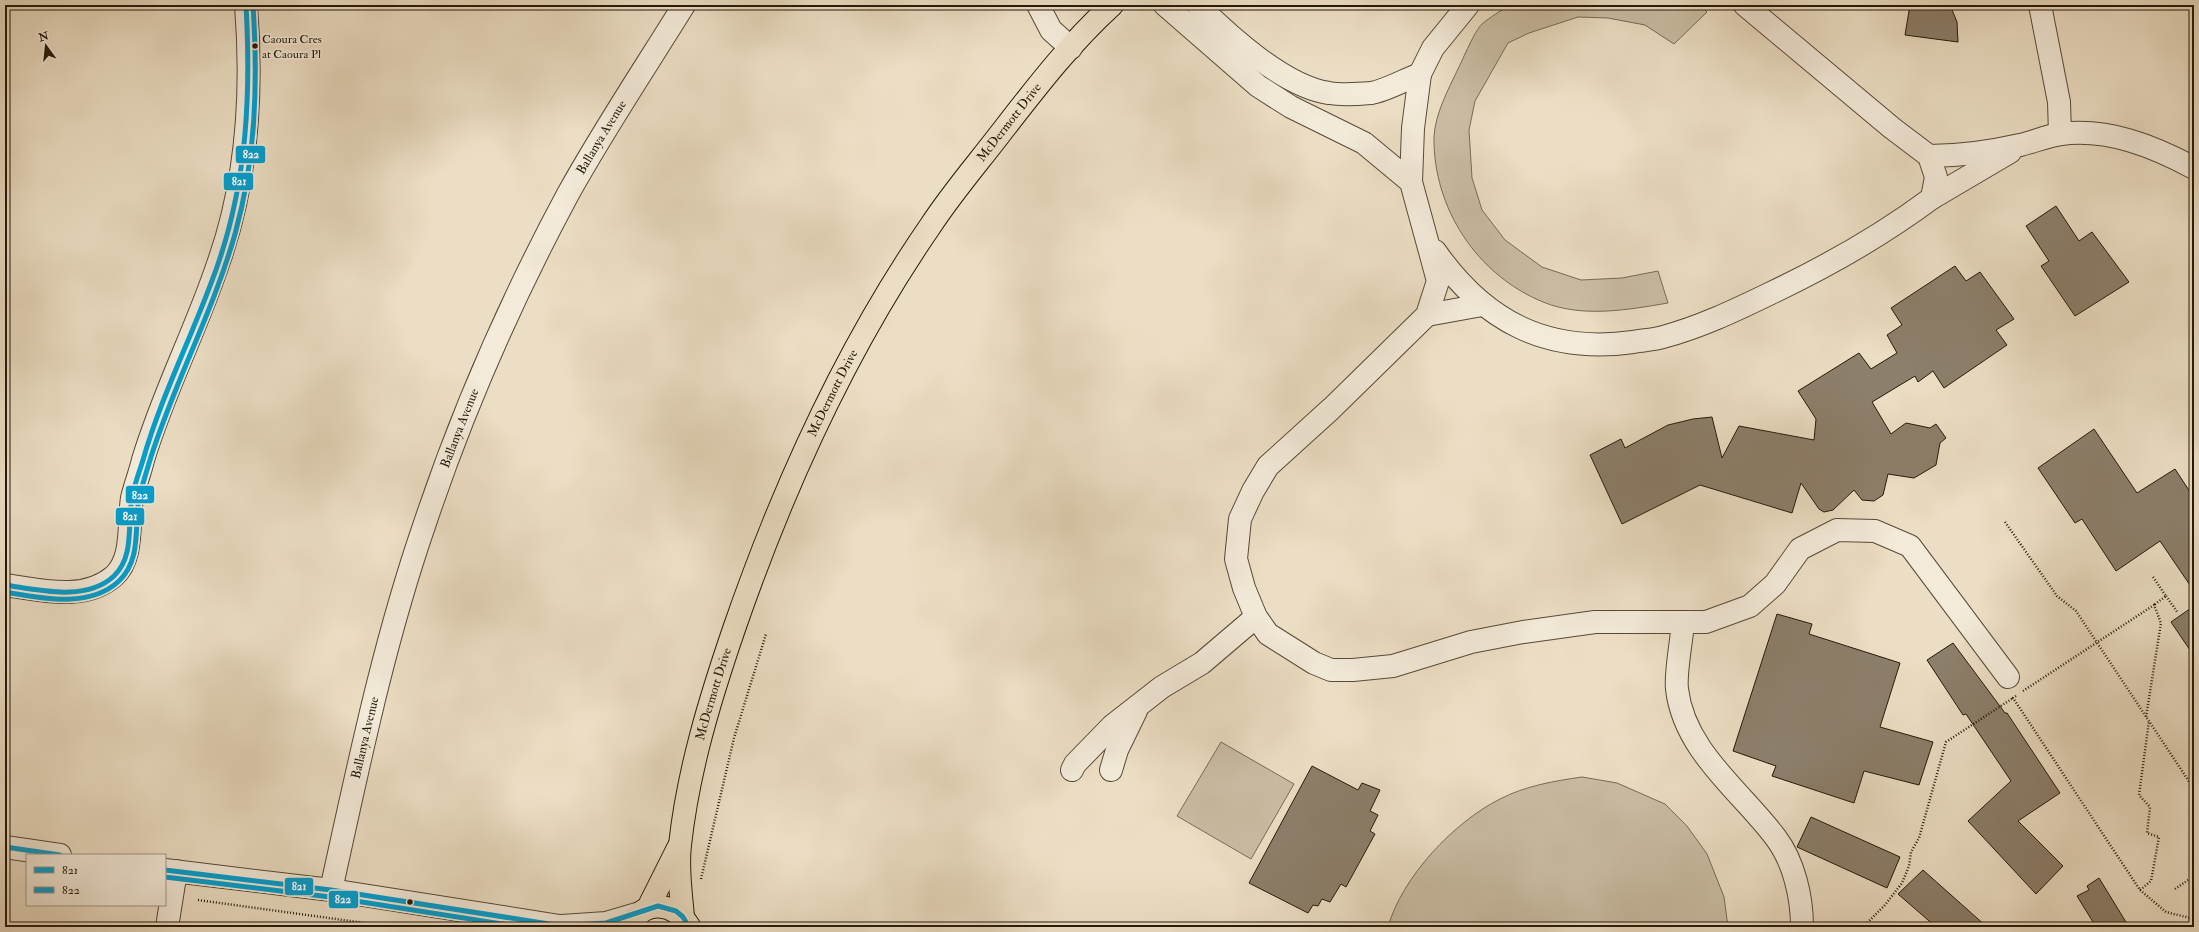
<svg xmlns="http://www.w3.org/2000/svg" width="2199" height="932" font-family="'IM FELL Double Pica',serif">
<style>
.green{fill:#cabda4;stroke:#776b57}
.building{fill:#8c7f6b;stroke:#24190a}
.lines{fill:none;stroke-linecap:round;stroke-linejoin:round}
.minor-casing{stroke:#564a38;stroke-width:24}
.major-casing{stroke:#24190a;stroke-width:24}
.path{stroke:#24190a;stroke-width:2.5;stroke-dasharray:1 2;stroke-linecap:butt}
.minor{stroke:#f3ead9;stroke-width:22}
.major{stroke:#ecdec4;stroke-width:22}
.bus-1-casing{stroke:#f3ead9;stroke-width:8}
.bus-2-casing{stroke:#f3ead9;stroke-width:8}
.bus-1{stroke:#059ecd;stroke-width:5}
.bus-2{stroke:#059ecd;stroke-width:5}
.bus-dot{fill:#24190a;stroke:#f3ead9;stroke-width:1.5}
.labels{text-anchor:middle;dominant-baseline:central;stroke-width:3.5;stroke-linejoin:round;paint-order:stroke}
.bus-label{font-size:12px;fill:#24190a;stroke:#f3ead9;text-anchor:start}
.street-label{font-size:13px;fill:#24190a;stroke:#f3ead9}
.line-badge{stroke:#f3ead9;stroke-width:1.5}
.badge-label{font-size:11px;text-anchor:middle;font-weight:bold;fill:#fff}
</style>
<rect width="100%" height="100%" fill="#ecdec4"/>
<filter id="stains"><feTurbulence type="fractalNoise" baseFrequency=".005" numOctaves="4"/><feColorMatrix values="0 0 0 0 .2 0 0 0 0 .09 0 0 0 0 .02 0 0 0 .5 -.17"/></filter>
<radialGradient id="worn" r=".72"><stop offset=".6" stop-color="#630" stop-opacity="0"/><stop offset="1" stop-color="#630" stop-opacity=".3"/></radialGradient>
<path class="green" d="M1509,5H1701L1707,12L1674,44L1645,25L1608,18L1578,17L1529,33L1508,43L1475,101L1469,130L1472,178L1482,210L1505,240L1542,267L1581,280L1622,278L1658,271L1668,303C1627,310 1582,318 1543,302C1477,275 1433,208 1434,137C1435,114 1448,90 1458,69C1463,59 1475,30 1482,24C1490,17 1501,11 1509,5Z
M1221,742L1294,784L1251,859L1177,816Z
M1582,777L1617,783L1665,804L1687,826L1707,854L1724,897L1728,927H1388C1402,877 1454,822 1500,799C1525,786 1554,781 1582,777Z"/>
<path class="building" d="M1910,5H1950L1957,22L1958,42L1905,35Z
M2056,206L2079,241L2092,232L2129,282L2075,316L2041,266L2049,261L2026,226Z
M1955,266L1966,281L1980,272L2014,319L1996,330L2007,345L1944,388L1933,371L1918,382L1915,376L1872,402L1891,434L1906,423L1930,428L1936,424L1946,438L1940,443L1936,465L1914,478L1888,474L1883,495L1874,501L1862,500L1854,490L1833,510L1824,512L1819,509L1801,483L1792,513L1700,485L1622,524L1590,455L1621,439L1625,448L1668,425L1693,419L1712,417L1722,458L1739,426L1814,440L1816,419L1798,391L1859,353L1871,369L1897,353L1887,335L1902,325L1891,308Z
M2094,429L2137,493L2175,469L2194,498V591L2160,541L2116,571L2082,519L2075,523L2038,468Z
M2194,606V656L2171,622Z
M1777,614L1812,624L1809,634L1900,663L1880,727L1933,742L1919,785L1864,771L1854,803L1772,776L1776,766L1733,751Z
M1953,643L2005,713H2007L2060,793L2018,821L2063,866L2036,894L1968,821L2011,781L1966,714L1963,715L1927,660Z
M1312,766L1358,790L1362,783L1380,790L1370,811L1378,815L1370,831L1375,834L1346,887L1341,884L1330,902L1322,899L1318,906L1313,905L1308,913L1249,883Z
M1811,817L1900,857L1887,888L1797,847Z
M1923,870L1987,927H1936L1898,894Z
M2099,878L2129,927H2096L2077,896L2089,890L2087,886Z"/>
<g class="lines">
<g class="minor-casing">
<g id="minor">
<path d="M1038,5L1051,30L1071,48"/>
<path d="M1165,5L1258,86L1291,107L1364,143L1411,182L1438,281L1427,315L1332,408L1268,466L1253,491L1240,519L1236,559L1244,588L1256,617L1268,634L1314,663L1331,670H1353L1393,666L1471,642L1523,632L1595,622H1706L1750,606L1775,584L1800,549L1837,530L1875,531L1910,546L2008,677"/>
<path d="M1198,5C1228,35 1285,87 1329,93C1341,95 1359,94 1371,93C1385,91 1406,79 1420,74L1433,48L1468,5"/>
<path d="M2040,5L2059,102L2060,134"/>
<path d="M1929,156C1960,156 1989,152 2020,145C2033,142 2047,136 2061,134C2108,128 2153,146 2194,168"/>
<path d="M1411,182L1413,128L1420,74"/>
<path d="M1932,198L2010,152"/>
<path d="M1435,251C1484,321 1546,354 1633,342C1643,340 1653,340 1663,337C1700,327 1734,311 1769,294C1826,267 1881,236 1932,198L1936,177L1929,156L1892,128L1745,5"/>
<path d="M1427,315L1482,305"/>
<path d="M5,585C41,590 84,602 114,576C134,558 128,522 132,498C135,485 140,473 143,460C163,393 196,330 218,264C248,180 253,93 246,5"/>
<path d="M1683,622C1682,639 1675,673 1677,689C1684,751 1741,791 1776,838C1794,862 1802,897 1802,927"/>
<path d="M1072,770L1075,764L1112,726L1162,687L1202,663L1256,617"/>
<path d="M1111,770L1117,750L1136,711"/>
<path d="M5,847L60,855"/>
<path d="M165,870L331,890L566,927"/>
<path id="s1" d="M331,890C358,768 383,645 424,526C462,412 511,300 568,194C604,129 645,68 684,5"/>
<path d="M562,926L606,923L640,913"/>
<path d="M167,927L176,871"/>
</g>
</g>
<g class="major-casing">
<g id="major">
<path d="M648,908L678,848"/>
<path id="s2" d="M683,917C681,893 677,868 680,845C688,771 710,699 734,629C783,487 846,348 931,225C952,193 977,164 1000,134C1035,89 1070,43 1112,5"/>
<path d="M630,927C643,898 674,902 689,926"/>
</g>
</g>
<path class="path" d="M2005,522L2057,596L2076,611L2194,789
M2153,577L2166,596L2154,605
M2166,596L2178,613
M2023,691L2154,605L2161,623L2146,717
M2016,696L2013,698L2140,890L2151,881L2159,837L2147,833L2150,807L2139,795L2149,721
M701,879L734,738L766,634
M2175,889L2194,876
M2140,890L2166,912L2194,919
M198,900L394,927
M1863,927L1885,905L1902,883L1909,866L1911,852L1919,838L1946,742L2013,698"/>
<use href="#minor" class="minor"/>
<use href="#major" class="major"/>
<g class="bus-1-casing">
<path id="bus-1" d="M5,585C39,590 86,602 114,576C135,556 127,523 132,498C134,485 139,473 143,460C162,393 195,331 218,264C247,180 251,94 246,5
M5,847L60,855
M165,870L331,890L562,926L606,923L658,906L676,911L683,917L689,927"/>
</g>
<g class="bus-2-casing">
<path id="bus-2" d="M5,592C41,598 89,609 119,581C142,559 134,526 139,498C142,486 146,473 150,460C174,383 213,312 235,234C256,159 258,82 253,5
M165,877L330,897L521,927"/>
</g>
<use href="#bus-1" class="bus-1"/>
<use href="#bus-2" class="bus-2"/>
</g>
<g class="bus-dot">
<circle cx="255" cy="46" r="3.5"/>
<circle cx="410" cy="902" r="3.5"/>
</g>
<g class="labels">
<g class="bus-label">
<text x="262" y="39">Caoura Cres<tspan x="262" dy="15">at Caoura Pl</tspan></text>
</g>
<g class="street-label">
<text stroke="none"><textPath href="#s2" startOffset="875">McDermott Drive</textPath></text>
<text stroke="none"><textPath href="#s1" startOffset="804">Ballanya Avenue</textPath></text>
<text stroke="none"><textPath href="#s2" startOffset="551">McDermott Drive</textPath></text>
<text stroke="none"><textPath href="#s1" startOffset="480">Ballanya Avenue</textPath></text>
<text stroke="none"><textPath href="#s2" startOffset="227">McDermott Drive</textPath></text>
<text stroke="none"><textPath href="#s1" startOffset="156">Ballanya Avenue</textPath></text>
</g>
</g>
<g class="line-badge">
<rect x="235" y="145" width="31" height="19" rx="4" fill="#059ecd"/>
<rect x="223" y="172" width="31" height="19" rx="4" fill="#059ecd"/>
<rect x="125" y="485" width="30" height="19" rx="4" fill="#059ecd"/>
<rect x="115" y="507" width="30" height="19" rx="4" fill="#059ecd"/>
<rect x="284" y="877" width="30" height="19" rx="4" fill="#059ecd"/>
<rect x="328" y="890" width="31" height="19" rx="4" fill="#059ecd"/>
</g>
<g class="badge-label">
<text x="251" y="158">822</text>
<text x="239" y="185">821</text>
<text x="140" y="499">822</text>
<text x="130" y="520">821</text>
<text x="299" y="890">821</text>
<text x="343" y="903">822</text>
</g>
<rect width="2199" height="932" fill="none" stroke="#ecdec4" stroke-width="20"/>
<rect x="6" y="6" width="2187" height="920" fill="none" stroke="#24190a" stroke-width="2"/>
<rect x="10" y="10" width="2179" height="912" fill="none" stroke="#24190a"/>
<rect x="26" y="854" width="140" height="52" fill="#f3ead9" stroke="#a09686"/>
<rect x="34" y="867" width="20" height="6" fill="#059ecd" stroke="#a09686"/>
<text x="62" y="874" font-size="12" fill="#24190a">821</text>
<rect x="34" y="887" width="20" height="6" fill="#059ecd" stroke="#a09686"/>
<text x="62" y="894" font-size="12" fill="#24190a">822</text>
<g transform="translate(46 46) rotate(345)" stroke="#f3ead9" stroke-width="3" paint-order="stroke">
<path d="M0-3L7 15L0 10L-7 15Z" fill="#24190a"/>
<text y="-6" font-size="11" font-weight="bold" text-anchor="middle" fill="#24190a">N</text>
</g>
<rect width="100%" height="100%" filter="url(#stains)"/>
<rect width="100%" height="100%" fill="url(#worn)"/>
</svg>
